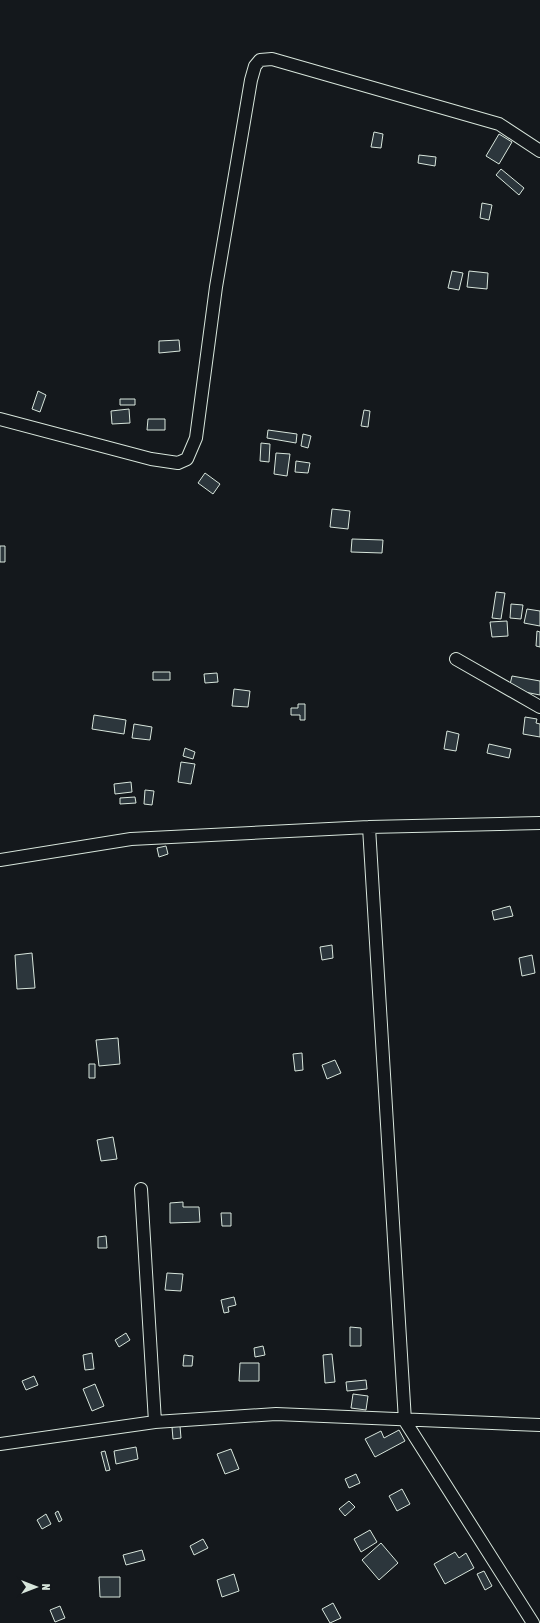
<svg xmlns="http://www.w3.org/2000/svg" width="540" height="1623" font-family="'Asap Condensed',sans-serif">
<style>
.building{fill:#2c363c;stroke:#d8e6dc}
.lines{fill:none;stroke-linecap:round;stroke-linejoin:round}
.minor-casing{stroke:#d8e6dc;stroke-width:14}
.minor{stroke:#14181c;stroke-width:12}
</style>
<rect width="100%" height="100%" fill="#14181c"/>
<path class="building" d="M374,132L383,134L381,148L371,147Z
M499,134L512,142L499,164L486,156Z
M419,155L436,157L435,166L418,163Z
M501,169L524,188L519,195L496,175Z
M482,203L492,205L489,220L480,218Z
M452,271L463,273L459,290L448,288Z
M469,271L488,273L487,289L467,287Z
M179,340L180,351L159,353V341Z
M38,391L46,395L40,412L32,409Z
M120,399H135V405H120Z
M129,409L130,423L112,424L111,411Z
M364,410L370,411L368,427L361,426Z
M148,419H165V430H147Z
M268,430L297,434L296,443L267,438Z
M303,434L311,436L308,448L301,446Z
M261,443L270,444L269,462L260,461Z
M276,453L290,454L287,476L274,474Z
M296,461L310,463L308,473L295,472Z
M205,473L220,484L213,494L198,483Z
M332,509L350,511L348,529L330,527Z
M352,539L383,540L382,553L351,552Z
M0,546H5V562H0Z
M496,592L505,593L501,619L492,618Z
M511,604L523,605L521,619L510,618Z
M527,609L540,611V626L524,623Z
M507,621L508,636L492,637L490,622Z
M537,631L540,632V647L536,646Z
M153,672H170V680H153Z
M217,673L218,682L205,683L204,674Z
M512,676L540,681V695L509,689Z
M234,689L250,691L248,707L232,706Z
M298,704H305V720H300V715H291V708H298Z
M94,715L126,720L124,734L92,729Z
M525,717L537,719L536,723L540,724V737L523,734Z
M134,724L152,727L150,740L132,738Z
M447,731L459,734L456,751L444,749Z
M489,744L511,749L509,758L487,753Z
M185,748L195,752L193,759L183,756Z
M181,762L195,764L191,784L178,782Z
M131,782L132,792L115,794L114,784Z
M145,790L154,791L152,805L144,804Z
M135,797L136,803L120,804V798Z
M166,846L168,854L159,857L157,848Z
M510,906L513,916L494,920L492,911Z
M332,945L333,958L322,960L320,947Z
M32,953L35,988L17,989L15,955Z
M532,955L535,973L522,976L519,958Z
M118,1038L120,1064L99,1066L96,1040Z
M302,1053L303,1070L295,1071L293,1054Z
M335,1060L341,1073L327,1079L322,1065Z
M89,1064H95V1078H89Z
M113,1137L117,1159L101,1161L97,1140Z
M183,1202V1207H199L200,1222L170,1223V1203Z
M221,1213H231V1226H222Z
M106,1236L107,1248H98V1237Z
M167,1273L183,1274L181,1291L165,1290Z
M234,1297L236,1305L228,1307L229,1312L224,1313L221,1300Z
M350,1327L361,1328V1346H350Z
M126,1333L130,1340L119,1347L115,1340Z
M263,1346L265,1355L255,1357L254,1348Z
M92,1353L94,1369L85,1370L83,1355Z
M332,1354L335,1382L325,1383L323,1355Z
M184,1355L193,1356L192,1366H183Z
M240,1363H259V1381H239Z
M34,1376L38,1385L26,1390L22,1381Z
M366,1380L367,1389L347,1391L346,1382Z
M95,1384L104,1406L92,1411L83,1389Z
M353,1394L368,1396L366,1410L351,1408Z
M180,1426L181,1438L173,1439L172,1427Z
M399,1430L405,1441L375,1457L365,1439L381,1431L384,1438Z
M136,1447L138,1459L116,1464L114,1451Z
M231,1449L239,1469L225,1474L217,1454Z
M105,1451L110,1470L106,1471L101,1452Z
M356,1474L360,1483L349,1488L345,1479Z
M402,1489L410,1504L397,1511L389,1496Z
M349,1501L355,1507L345,1516L339,1509Z
M58,1511L62,1520L59,1522L55,1513Z
M46,1514L51,1524L42,1529L37,1520Z
M370,1530L377,1542L361,1552L354,1539Z
M203,1539L208,1548L194,1555L190,1546Z
M381,1543L398,1563L379,1580L362,1560Z
M142,1550L145,1560L126,1565L123,1555Z
M455,1552L459,1558L466,1553L474,1568L445,1584L434,1564Z
M484,1571L492,1586L485,1590L477,1574Z
M234,1574L239,1591L222,1597L217,1580Z
M99,1577H120V1597H100Z
M333,1603L341,1618L330,1623L322,1609Z
M60,1606L65,1618L55,1622L50,1610Z"/>
<g class="lines">
<g class="minor-casing">
<path id="minor" d="M0,419L151,459L178,463L187,459L196,438L216,287L251,80L255,66L260,60L272,59L499,124L540,151
M456,659L540,707
M369,827L405,1421L533,1623
M0,860L131,839L369,827L540,823
M141,1189L155,1422
M0,1444L155,1422L276,1414L540,1425"/>
</g>
<use href="#minor" class="minor"/>
</g>
<g transform="translate(36 1587) rotate(90)" stroke="#14181c" stroke-width="3" paint-order="stroke">
<path d="M0-3L7 15L0 10L-7 15Z" fill="#d8e6dc"/>
<text y="-6" font-size="11" font-weight="bold" text-anchor="middle" fill="#d8e6dc">N</text>
</g>
</svg>
